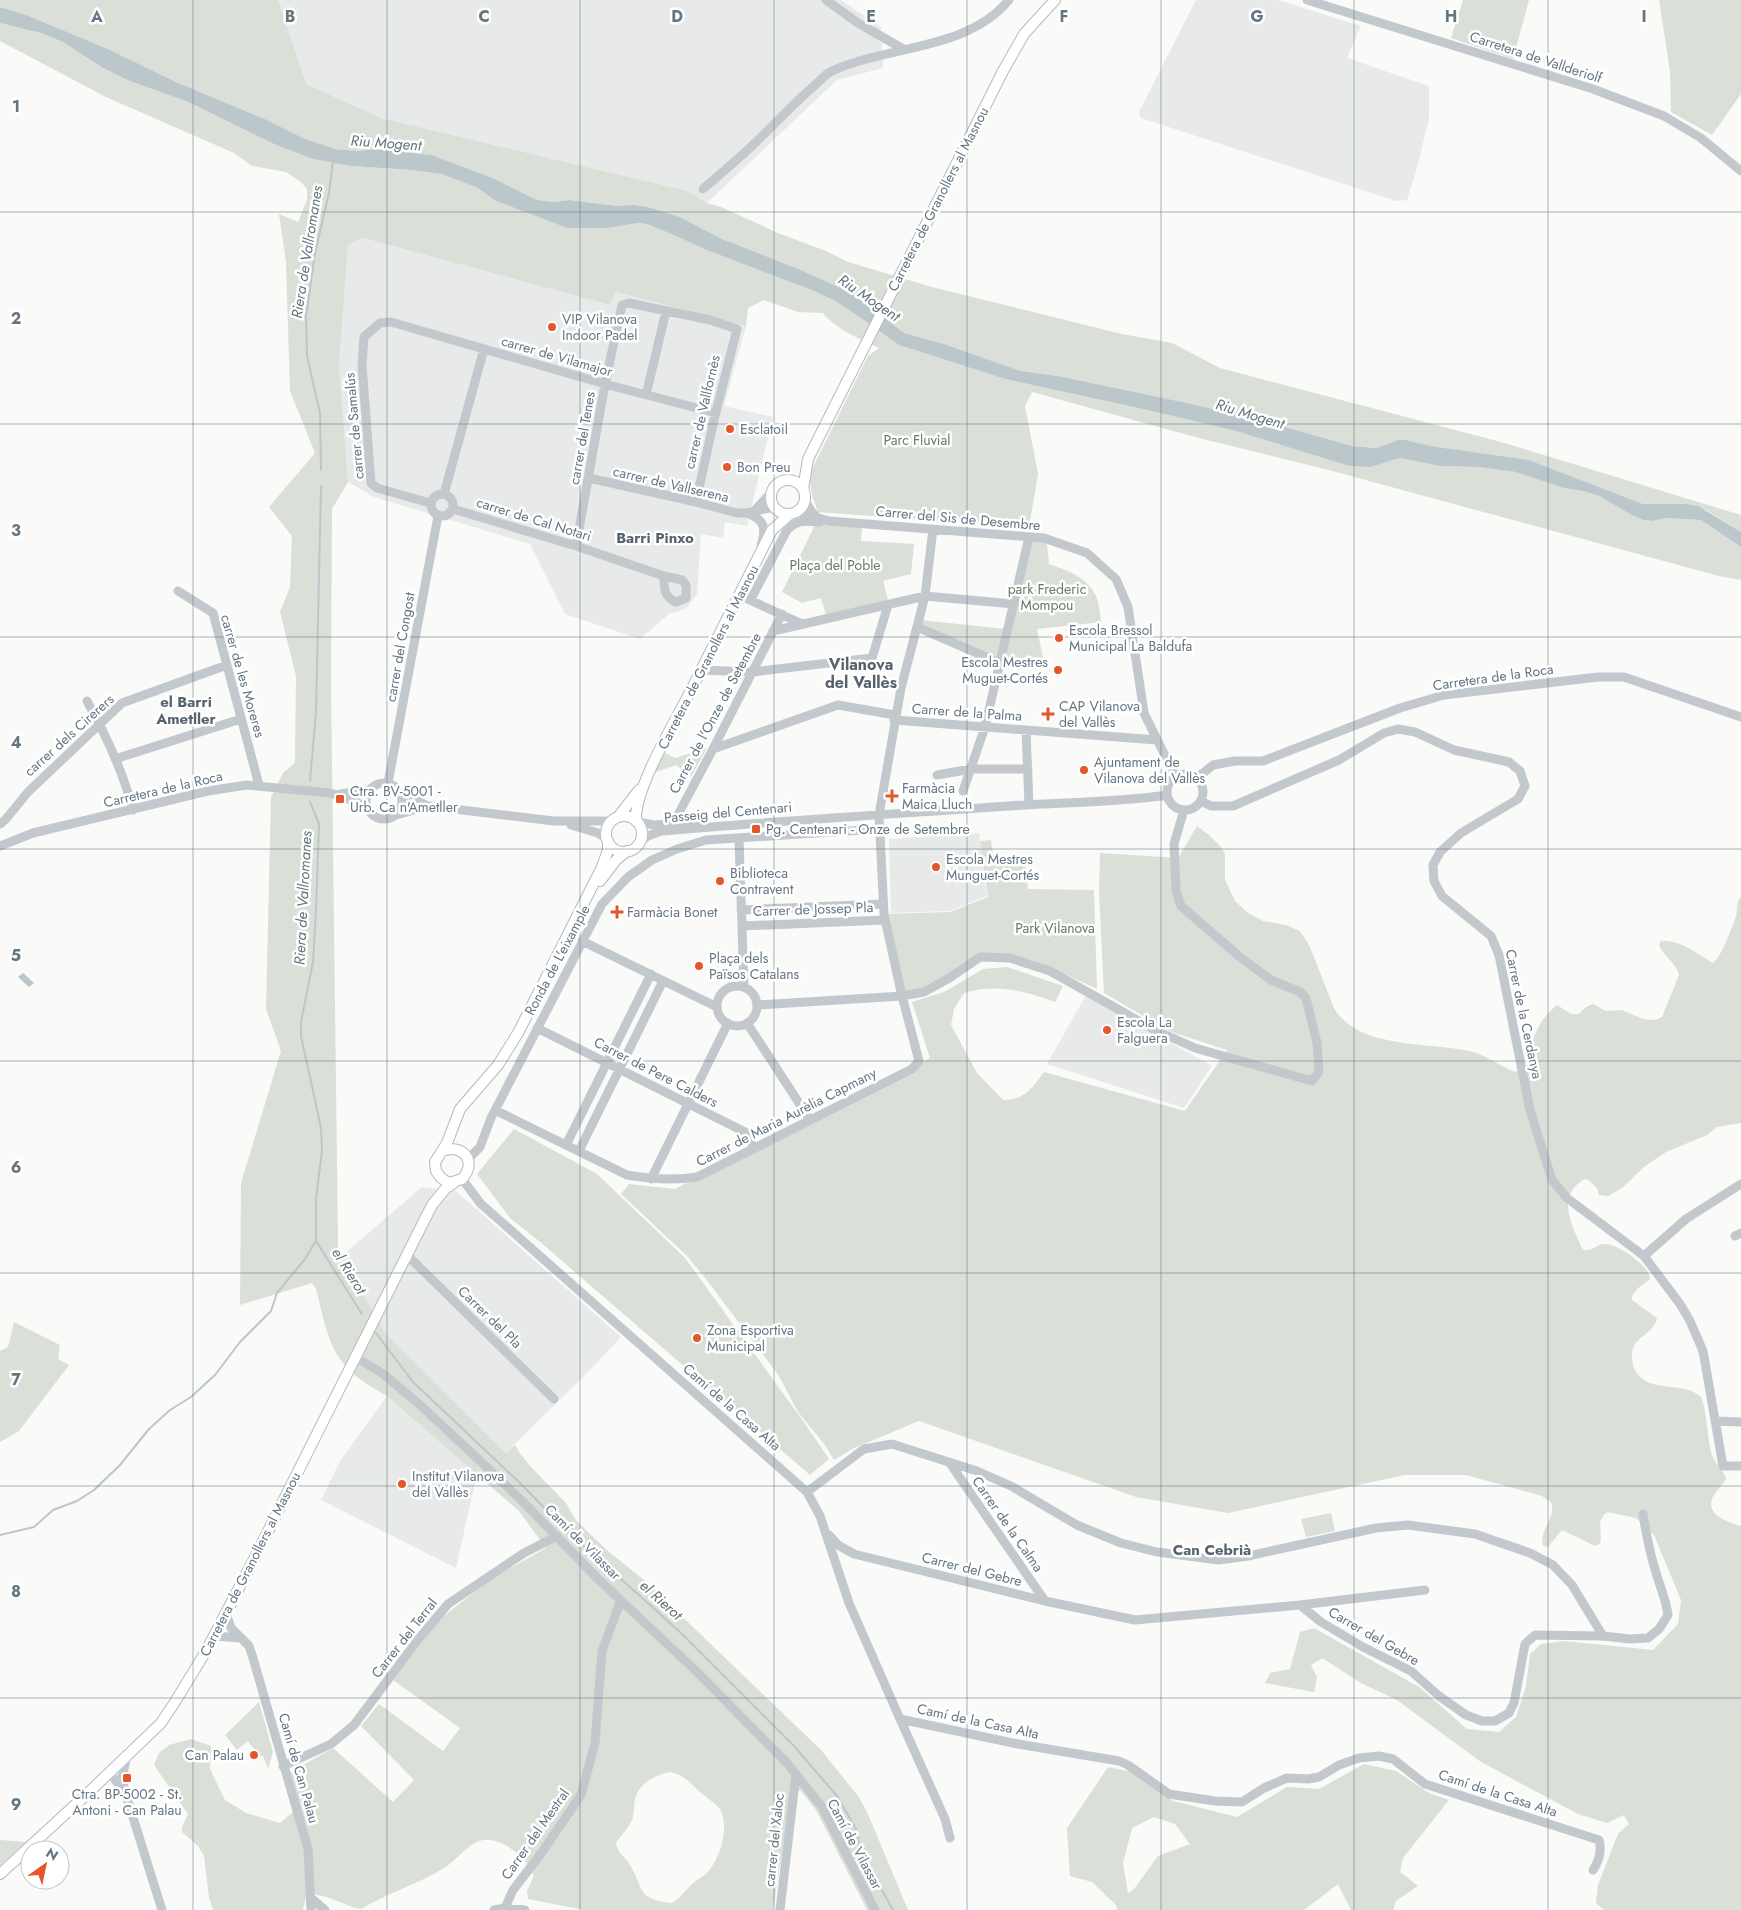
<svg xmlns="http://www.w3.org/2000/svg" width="1741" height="1910" font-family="Jost,sans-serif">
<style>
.built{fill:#e8e9e9}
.green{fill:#dadfd7;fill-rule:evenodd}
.water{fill:#bbc7cb}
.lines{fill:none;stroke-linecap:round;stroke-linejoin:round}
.stream{stroke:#bbc7cb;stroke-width:2}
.major-casing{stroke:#b5babe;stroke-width:12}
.minor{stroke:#c3c8cc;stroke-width:9}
.major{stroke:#fff;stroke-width:10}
.grid{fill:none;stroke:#657683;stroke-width:1;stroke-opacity:0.55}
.poi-dot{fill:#e4572e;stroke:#fff;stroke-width:2}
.labels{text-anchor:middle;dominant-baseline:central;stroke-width:5;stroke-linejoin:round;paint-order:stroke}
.street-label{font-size:14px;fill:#657683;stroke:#fff}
.poi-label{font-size:14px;fill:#657683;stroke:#fff;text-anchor:start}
.park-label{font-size:14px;fill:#687a64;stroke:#fff}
.water-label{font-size:15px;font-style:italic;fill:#60757c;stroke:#fff}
.neighbourhood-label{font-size:15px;font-weight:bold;fill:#57646e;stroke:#fff}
.quarter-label{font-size:16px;font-weight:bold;fill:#57646e;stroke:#fff}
.grid-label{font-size:16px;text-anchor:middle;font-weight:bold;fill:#657683;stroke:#fff;stroke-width:5;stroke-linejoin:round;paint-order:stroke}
</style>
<rect width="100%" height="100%" fill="#fafaf8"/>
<path class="built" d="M278,0H841L881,27L883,68L837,80L707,203L688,191L381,118L306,84Z
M1196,0H1278L1361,26L1347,58L1429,86V119L1417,168L1407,200L1396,201L1141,118L1139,112Z
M363,238L610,305L616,292L746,326L724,406L773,417L747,526L725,522L723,538L701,534L697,594L686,609L669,614L640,639L565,614L530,544L374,497L348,482L339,365L348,245Z
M979,833L987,896L949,911L891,913L889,839Z
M1086,995L1212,1066L1184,1108L1047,1064Z
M422,1187L456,1191L621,1337L594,1366L506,1453L385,1333L364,1296L339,1258Z
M387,1396L477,1474L456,1568L321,1500L340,1461Z"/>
<path class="green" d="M0,0H278L306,84L381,118L688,191L707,203L721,207L778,233L826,251L848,262L932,287L1122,334L1172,343L1220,368L1501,442L1741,515V532L1706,510L1685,504H1643L1529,460L1429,446L1406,440H1398L1376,448L1351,446L1271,423L1192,404L1058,376L1021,371L944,344L904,333L865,303L813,276L722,239L680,217L648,207L633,205L617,206L569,200L554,202L537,200L495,179L432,155L374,149L358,151L335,149L303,138L265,119L176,82L108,49L29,16L0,7Z
M1463,0H1529L1513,59L1451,38Z
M1659,0H1741V94L1712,135L1671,112L1670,71Z
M0,23L41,33L63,42L103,68L127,80L186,101L276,145L313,159L351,166L412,170L441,174L476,187L496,201L567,228H608L638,223L647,224L674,235L704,249L814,291L835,301L861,318L899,345L1005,379L1143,409L1236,431L1349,466L1371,467L1400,458L1440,466L1478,467L1516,472L1563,488L1583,491L1599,496L1630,514L1643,520L1653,521L1665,518L1701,520L1741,547V580L1719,576L1325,469L1199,438L1032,392L1025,406L1038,474L1029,527L818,512L812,495L809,475L868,356L879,348C859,338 838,331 823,313L798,312L764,300L748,308L746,326L616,292L610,305L363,238L348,245L339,365L348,482L332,509L331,684L338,1247L335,1253L364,1296L385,1333L506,1453L515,1445L519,1452L531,1467L566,1503L575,1519L588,1532L608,1551L644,1580L821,1750L858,1796L867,1812L908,1910H867L816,1810L801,1791L792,1788L773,1910H584L528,1899L527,1891L534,1876C529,1859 503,1838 484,1840C468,1842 458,1860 444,1868C418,1884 388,1893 361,1909L352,1907L327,1897L307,1893L303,1910H213L209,1898L204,1856L198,1846L182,1832V1827L188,1814L154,1765L159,1753L169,1745L191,1739L211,1746L210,1769L225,1800L246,1813L280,1823L299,1807L291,1772L333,1748L393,1802L414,1780L361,1726L379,1704L443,1751L460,1728L393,1680L440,1619L491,1579L546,1548L519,1511L387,1396C369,1386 349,1374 338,1356C326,1337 322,1311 316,1289L312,1283L240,1305L241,1183L281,1051L266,1009L271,797L283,773L295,763L296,676L280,612L290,587L292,536L269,507L315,453L290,391L286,262L279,214L298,222L307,200V189L300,181L286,172L252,166L234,153L106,97L0,41ZM670,1772C685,1775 691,1784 701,1793C707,1798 714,1802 719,1808C731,1824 720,1860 707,1873C703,1877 696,1880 692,1884C685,1891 680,1898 672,1903C636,1899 645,1890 630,1865C624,1855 618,1855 616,1843C621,1835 628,1829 632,1820C635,1812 633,1804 636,1796C641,1782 656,1775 670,1772Z
M816,523L862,526L861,541L914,544L911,574L883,581L888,600L826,615L821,598L802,603L782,592Z
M1029,537L1047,543L1049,564C1067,570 1089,578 1097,598C1099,605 1100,615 1101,622L1037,629L1043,658L1000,663Z
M921,620L1005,629L998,657L920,625Z
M707,748L691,777L676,765L653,773L663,752L675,758Z
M1197,826L1209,835L1221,847L1225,854V880L1235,901L1248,913L1263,921L1286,925L1300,931L1310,947L1334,1008C1357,1049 1428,1042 1469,1051C1485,1054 1499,1066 1515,1072L1527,1067C1530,1043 1537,1021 1557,1005L1571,1014H1579L1586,1007L1593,1004L1606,1011L1622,1010L1643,1019L1655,1020L1662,1017L1679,975C1676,962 1662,956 1659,944L1661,941C1680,939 1698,955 1713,963C1722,956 1732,928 1736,916C1738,909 1735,904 1741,897V1123L1717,1127L1707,1135L1666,1152L1644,1167L1622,1188L1608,1196L1599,1195L1597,1188L1587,1179L1583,1180C1555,1197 1573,1228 1583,1250C1593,1252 1596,1244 1605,1244C1617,1243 1651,1267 1650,1279L1637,1289L1632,1296V1300L1657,1318C1654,1335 1632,1336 1632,1355C1632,1360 1632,1365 1635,1370C1649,1395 1683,1380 1701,1397C1707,1411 1707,1436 1711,1452C1714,1464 1725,1471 1726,1479C1722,1486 1715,1492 1712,1499C1706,1515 1730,1523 1741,1526V1910H1604L1596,1903L1598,1885L1618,1834L1629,1824L1624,1815L1607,1823L1578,1814L1481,1762L1397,1700L1361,1683L1322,1658L1311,1665L1317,1677L1314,1692L1265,1683L1270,1673L1290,1669L1300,1632L1314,1628L1419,1687L1467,1729L1499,1732L1516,1717L1526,1686L1530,1654L1541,1644L1564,1641L1653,1650L1678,1624L1681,1600L1654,1535L1636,1518L1608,1512C1595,1519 1603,1531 1600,1544L1595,1546L1562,1530L1548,1547L1543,1546C1538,1530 1557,1519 1551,1502L1542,1496L1466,1475H1404L1228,1513L1136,1497L919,1421L852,1449L834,1460L825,1445L798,1412L779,1376L706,1279L687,1256L621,1194L629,1184L675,1189L930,1058L912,1002L944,992L983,969L1007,967L1063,986L1055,1002C1024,991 997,983 964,993L954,1009L951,1025L977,1073L1003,1100C1025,1100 1032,1088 1044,1072L1185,1111L1227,1050L1169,1031L1104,993L1099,892L1100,853L1178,858Z
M991,840L993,855H1010L1026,866L1028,889L1094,890L1097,989L1052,968L982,954L925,989L907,993L900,986L884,914L950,912L988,897L980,841Z
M514,1129L597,1174L685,1258L801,1418L829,1459L810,1475L539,1241L510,1218L477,1174Z
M14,1322L60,1345L58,1359L69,1365L19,1431L0,1442V1351L8,1347Z
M1331,1513L1335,1531L1306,1537L1301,1519Z
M259,1702L273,1752L268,1769L263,1756L258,1755L248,1741L237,1750L225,1735Z
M1364,1764L1396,1771L1429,1793L1449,1800L1403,1858L1400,1872L1418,1886L1396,1901L1393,1910H1351L1338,1884L1304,1910H1117L1116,1905L1092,1882L1070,1876L1067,1828L1108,1767L1132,1772L1173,1801L1237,1817L1287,1787L1319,1789ZM1154,1817L1175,1824L1190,1844L1158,1856L1134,1889L1128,1893L1123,1863L1132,1828Z
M0,1840L26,1842L0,1865Z"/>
<path class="water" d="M0,7L29,16L108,49L176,82L265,119L303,138L335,149L358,151L374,149L432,155L495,179L537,200L554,202L569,200L617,206L633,205L648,207L680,217L722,239L798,269L845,290L865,303L904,333L944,344L1021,371L1058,376L1192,404L1271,423L1352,446L1376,448L1398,440H1406L1430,446L1529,460L1643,504H1685L1698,506L1741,532V547L1701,520L1665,518L1653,521L1643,520L1630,514L1599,496L1583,491L1563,488L1516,472L1478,467L1440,466L1400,458L1371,467L1349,466L1236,431L1143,409L1005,379L899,345L861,318L835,301L814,291L704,249L674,235L647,224L638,223L608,228H567L496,201L476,187L441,174L412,170L351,166L313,159L276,145L186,101L127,80L103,68L63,42L41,33L0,23Z
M23,973L34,983L29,987L18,977Z"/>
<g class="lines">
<path class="stream" d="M321,470L320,413L307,356L306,317L315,253L329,193L333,161
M310,781L316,712L321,486
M316,1241L362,1314
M376,1333L413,1382L519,1482L563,1527L680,1632L794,1746L837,1796L856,1829L860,1851L893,1910
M0,1535L34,1527L53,1510L77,1501L94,1490L120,1465L149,1429L170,1410L191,1397L215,1375L240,1342L271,1311L277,1293L305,1259L316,1241V1199L322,1150L321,1128L301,1036V1022L313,962L316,911L319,824L310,802"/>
<g class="major-casing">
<path id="major" d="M771 497a17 17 0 1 1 34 0a17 17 0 1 1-34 0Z
M803,489L808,459L1003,71L1024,34L1055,0
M606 834a18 18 0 1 1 36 0a18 18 0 1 1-36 0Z
M618,817L639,790
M636,821C634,790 673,725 688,696C716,640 744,585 772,530L789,515
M600,881L616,860L627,851
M442,1151C463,1143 478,1162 462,1179L449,1183L441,1178L436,1171L435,1162L447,1143L460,1109L498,1065L518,1033L602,867L608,850V841
M0,1874L87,1794L161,1723L175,1702L206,1651L251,1565L432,1205L446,1188L454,1183"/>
</g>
<path class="minor" d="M826,0L858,23L905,50
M1307,0L1593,89L1664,116L1701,138L1741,171
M703,189C721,173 740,158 757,141C776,123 794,103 814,86C820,81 825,74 832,71C888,45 967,51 1009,0
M646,395L666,311
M589,478L696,502L737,513H747L774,507
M431 505a11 11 0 1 1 22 0a11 11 0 1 1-22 0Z
M444,494L484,349
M805,500L811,511L816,516
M430,503L377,488L371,483L362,365L364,337L380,323L391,322L605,384L716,413
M453,509L576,546L664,576C664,589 664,597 676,602L686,598V585L682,580L664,576
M755,510L771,493
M797,512L829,521L1044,538L1087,553L1116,579L1128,607L1144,713L1175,776
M747,513C766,520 766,529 761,546
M576,546L605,384L622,305L629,303L710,320L737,329L714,420L696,502
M178,591L213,613L259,785
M739,595L802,624
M751,599L787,530C798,519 805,521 820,522
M917,627L1000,663
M773,631L925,596L1014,604
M701,670L752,672L872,658L888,605
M87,701C106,735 123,772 133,810
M894,720L1157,740
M1026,730L1029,805
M713,749L838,705L895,715
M115,759L241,719
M1167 792a18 18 0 1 1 36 0a18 18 0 1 1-36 0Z
M937,775L971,769H1028
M1197,778L1213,765L1235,761H1263L1400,708L1444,695L1598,677H1624L1741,717
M366 801a18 18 0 1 1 36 0a18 18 0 1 1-36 0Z
M388,783L438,516
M963,791L985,727L1029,537
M401,793L428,806L554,821H612
M340,794L369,790
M1201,801L1211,806H1233L1339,760L1384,733L1398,729L1415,732L1454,750L1509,762L1520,771L1525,786L1518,799L1461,833L1440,852L1433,865L1434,881L1442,896L1491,936L1499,955L1530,1110L1552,1180L1567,1198L1644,1256L1680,1304L1690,1321L1703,1351L1723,1466H1741
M396,815L428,806
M638,822L654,825L703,822
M0,824L6,819L28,792L122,703L227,665
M673,824L713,749L782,614
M571,825L598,833L607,839
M739,838L744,987
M640,842L648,836L661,831C777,821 893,814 1009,806C1061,802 1114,803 1167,795
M0,846L33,833L208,791L247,785L330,793L354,801L368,809
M741,910L883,904
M742,926L885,920
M582,941L717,1007
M717 1006a20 20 0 1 1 40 0a20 20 0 1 1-40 0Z
M757,1005L902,996L924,992L951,977L980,957L1010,958L1050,971L1155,1030L1195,1048L1312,1081L1319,1072L1317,1043L1306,998L1300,992L1271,980L1240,957L1181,906L1176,891L1174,844L1184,810
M747,1023L810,1120
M537,1028L745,1132L754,1148
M495,1110L627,1175C651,1179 673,1181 697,1177L912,1069L919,1061L901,992L884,914L879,815L901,688L925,596L933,529
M566,1145L651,974
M579,1151L663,981
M468,1159L480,1147L491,1118L602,904L628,877L652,860L677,849L706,840L880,829
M462,1179L481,1204L807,1492L820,1516L849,1603L900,1719L1018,1744L1119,1761L1128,1765L1169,1794L1215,1801L1242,1802L1264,1788L1287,1778L1308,1779L1319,1777L1339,1765L1359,1758L1379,1756L1393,1759L1425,1784L1599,1840C1602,1851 1599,1861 1593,1870
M651,1179L728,1023
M1735,1236L1741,1233
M407,1255L554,1399
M1644,1256L1686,1219L1741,1184
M355,1357L382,1373L419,1404L492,1472L526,1505L598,1579L695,1670L787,1763L822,1807L875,1910
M1716,1421L1741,1422
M949,1462L1045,1601
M807,1492L864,1449L892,1444L977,1471L1011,1486L1077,1525L1121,1543L1157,1552L1219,1560L1248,1556L1376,1528L1408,1525L1475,1534L1530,1553L1553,1565L1572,1585L1603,1636
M829,1535L838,1545L854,1554L1045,1601L1135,1620L1300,1605L1321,1622L1363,1647L1411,1671L1439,1696L1466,1715L1482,1721H1495L1509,1713L1514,1703L1525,1644L1535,1635L1603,1636L1630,1639L1648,1638L1659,1629L1668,1615C1666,1598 1659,1585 1655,1569C1649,1551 1646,1532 1643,1514
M1300,1605L1425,1590
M226,1613L231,1628L249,1646L253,1658L308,1849L311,1910
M213,1636L241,1638
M900,1719L945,1819L950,1838
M127,1756L122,1777L126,1795L162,1910
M283,1766L331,1744L354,1725L417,1641L448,1604L524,1553L557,1536
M111,1771V1774L125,1794
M311,1898L325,1910
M505,1908L513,1890L540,1855L581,1795L595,1743L602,1651L621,1600
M494,1910L505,1908L525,1910
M780,1910L796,1774"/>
<use href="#major" class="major"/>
</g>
<path class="grid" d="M193,0V1910M387,0V1910M580,0V1910M774,0V1910M967,0V1910M1161,0V1910M1354,0V1910M1548,0V1910M0,212H1741M0,424H1741M0,637H1741M0,849H1741M0,1061H1741M0,1273H1741M0,1486H1741M0,1698H1741"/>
<g class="poi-dot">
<circle cx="552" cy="327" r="5"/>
<circle cx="730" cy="429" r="5"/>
<circle cx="727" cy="467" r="5"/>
<circle cx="1059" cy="638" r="5"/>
<circle cx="1058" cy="670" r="5"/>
<path d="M1045.5 706.5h5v5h5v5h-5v5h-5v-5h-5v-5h5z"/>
<circle cx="1084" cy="770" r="5"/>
<path d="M889.5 788.5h5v5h5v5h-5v5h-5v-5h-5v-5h5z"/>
<rect x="335" y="794" width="10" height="10" rx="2.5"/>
<rect x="751" y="824" width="10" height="10" rx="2.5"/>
<circle cx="936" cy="867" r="5"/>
<circle cx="720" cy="881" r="5"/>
<path d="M614.5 904.5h5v5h5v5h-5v5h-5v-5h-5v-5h5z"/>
<circle cx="699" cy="966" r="5"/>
<circle cx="1107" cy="1030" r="5"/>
<circle cx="697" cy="1338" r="5"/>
<circle cx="402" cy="1484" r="5"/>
<circle cx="254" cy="1755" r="5"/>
<rect x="122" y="1773" width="10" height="10" rx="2.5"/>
</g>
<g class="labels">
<g class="street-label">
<text transform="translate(1536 57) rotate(18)">Carretera de Vallderiolf</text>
<text transform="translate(938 199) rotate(-63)">Carretera de Granollers al Masnou</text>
<text transform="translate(557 356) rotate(16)">carrer de Vilamajor</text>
<text transform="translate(702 412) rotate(-77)">carrer de Vallfornès</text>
<text transform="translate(354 426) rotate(-95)">carrer de Samalús</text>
<text transform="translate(582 438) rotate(-80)">carrer del Tenes</text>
<text transform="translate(671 484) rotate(13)">carrer de Vallserena</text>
<text transform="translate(958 518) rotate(5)">Carrer del Sis de Desembre</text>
<text transform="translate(534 519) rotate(17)">carrer de Cal Notari</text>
<text transform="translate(400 647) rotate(-80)">carrer del Congost</text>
<text transform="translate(708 657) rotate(-63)">Carretera de Granollers al Masnou</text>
<text transform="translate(243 676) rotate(74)">carrer de les Moreres</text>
<text transform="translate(1493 677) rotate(-8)">Carretera de la Roca</text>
<text transform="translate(967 712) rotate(4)">Carrer de la Palma</text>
<text transform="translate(715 713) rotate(-62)">Carrer de l'Onze de Setembre</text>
<text transform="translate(69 735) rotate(-42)">carrer dels Cirerers</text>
<text transform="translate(163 789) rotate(-13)">Carretera de la Roca</text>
<text transform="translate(728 812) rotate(-5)">Passeig del Centenari</text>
<text transform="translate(813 909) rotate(-2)">Carrer de Jossep Pla</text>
<text transform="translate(557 960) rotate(-62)">Ronda de L'eixample</text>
<text transform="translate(1524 1014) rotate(78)">Carrer de la Cerdanya</text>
<text transform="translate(656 1072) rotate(27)">Carrer de Pere Calders</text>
<text transform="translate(786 1117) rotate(-27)">Carrer de Maria Aurèlia Capmany</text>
<text transform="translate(490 1317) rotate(44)">Carrer del Pla</text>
<text transform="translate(732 1407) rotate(41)">Camí de la Casa Alta</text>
<text transform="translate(1008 1524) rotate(55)">Carrer de la Calma</text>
<text transform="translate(583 1542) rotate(45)">Camí de Vilassar</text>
<text transform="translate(250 1564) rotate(-63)">Carretera de Granollers al Masnou</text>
<text transform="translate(972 1569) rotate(14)">Carrer del Gebre</text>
<text transform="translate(1374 1636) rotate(30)">Carrer del Gebre</text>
<text transform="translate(404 1638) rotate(-52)">Carrer del Terral</text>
<text transform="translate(978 1721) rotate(12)">Camí de la Casa Alta</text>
<text transform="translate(299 1768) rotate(74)">Camí de Can Palau</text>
<text transform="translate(1498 1793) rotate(18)">Camí de la Casa Alta</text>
<text transform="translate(535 1834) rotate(-55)">Carrer del Mestral</text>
<text transform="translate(774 1840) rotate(-84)">carrer del Xaloc</text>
<text transform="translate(855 1844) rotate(62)">Camí de Vilassar</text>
</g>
<g class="poi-label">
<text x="562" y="319">VIP Vilanova<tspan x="562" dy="16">Indoor Padel</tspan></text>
<text x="740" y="429">Esclatoil</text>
<text x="737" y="467">Bon Preu</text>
<text x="1069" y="630">Escola Bressol<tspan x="1069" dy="16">Municipal La Baldufa</tspan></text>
<text x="1048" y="662" text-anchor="end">Escola Mestres<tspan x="1048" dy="16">Muguet-Cortés</tspan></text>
<text x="1059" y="706">CAP Vilanova<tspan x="1059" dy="16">del Vallès</tspan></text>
<text x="1094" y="762">Ajuntament de<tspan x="1094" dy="16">Vilanova del Vallès</tspan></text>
<text x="902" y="788">Farmàcia<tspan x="902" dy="16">Maica Lluch</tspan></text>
<text x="350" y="791">Ctra. BV-5001 -<tspan x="350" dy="16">Urb. Ca n'Ametller</tspan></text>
<text x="766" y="829">Pg. Centenari - Onze de Setembre</text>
<text x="946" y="859">Escola Mestres<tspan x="946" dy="16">Munguet-Cortés</tspan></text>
<text x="730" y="873">Biblioteca<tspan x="730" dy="16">Contravent</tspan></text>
<text x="627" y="912">Farmàcia Bonet</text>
<text x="709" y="958">Plaça dels<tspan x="709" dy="16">Països Catalans</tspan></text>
<text x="1117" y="1022">Escola La<tspan x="1117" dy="16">Falguera</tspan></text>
<text x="707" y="1330">Zona Esportiva<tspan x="707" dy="16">Municipal</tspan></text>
<text x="412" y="1476">Institut Vilanova<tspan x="412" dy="16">del Vallès</tspan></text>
<text x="244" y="1755" text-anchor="end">Can Palau</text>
<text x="127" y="1794" text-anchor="middle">Ctra. BP-5002 - St.<tspan x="127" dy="16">Antoni - Can Palau</tspan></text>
</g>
<g class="park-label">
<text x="917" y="440">Parc Fluvial</text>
<text x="835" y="565">Plaça del Poble</text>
<text x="1047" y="589">park Frederic<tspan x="1047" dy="16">Mompou</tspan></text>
<text x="1055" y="928">Park Vilanova</text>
</g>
<g class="water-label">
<text transform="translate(386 143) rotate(4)">Riu Mogent</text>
<text transform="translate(307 252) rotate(-81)">Riera de Vallromanes</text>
<text transform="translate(869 298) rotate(34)">Riu Mogent</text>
<text transform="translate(1250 414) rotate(17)">Riu Mogent</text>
<text transform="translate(303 898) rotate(-87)">Riera de Vallromanes</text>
<text transform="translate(349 1271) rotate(58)">el Rierot</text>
<text transform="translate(661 1600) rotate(42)">el Rierot</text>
</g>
<g class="neighbourhood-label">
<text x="655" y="538">Barri Pinxo</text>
<text x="186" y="702">el Barri<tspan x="186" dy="17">Ametller</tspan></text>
<text x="1212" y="1550">Can Cebrià</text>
</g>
<g class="quarter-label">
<text x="861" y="664">Vilanova<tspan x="861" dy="18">del Vallès</tspan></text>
</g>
</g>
<g class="grid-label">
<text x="97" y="22">A</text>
<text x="290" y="22">B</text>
<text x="484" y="22">C</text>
<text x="677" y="22">D</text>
<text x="871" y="22">E</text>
<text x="1064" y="22">F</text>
<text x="1257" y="22">G</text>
<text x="1451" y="22">H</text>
<text x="1644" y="22">I</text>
<text x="16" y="112">1</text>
<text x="16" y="324">2</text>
<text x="16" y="536">3</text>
<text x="16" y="748">4</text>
<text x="16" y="961">5</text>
<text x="16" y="1173">6</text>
<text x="16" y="1385">7</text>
<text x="16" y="1597">8</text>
<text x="16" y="1810">9</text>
</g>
<g transform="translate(45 1865) rotate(33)"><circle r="24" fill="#ffffff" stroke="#c1c8cd"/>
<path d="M0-4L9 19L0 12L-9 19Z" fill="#e4572e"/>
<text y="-8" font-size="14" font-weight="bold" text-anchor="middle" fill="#657683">N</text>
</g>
</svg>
